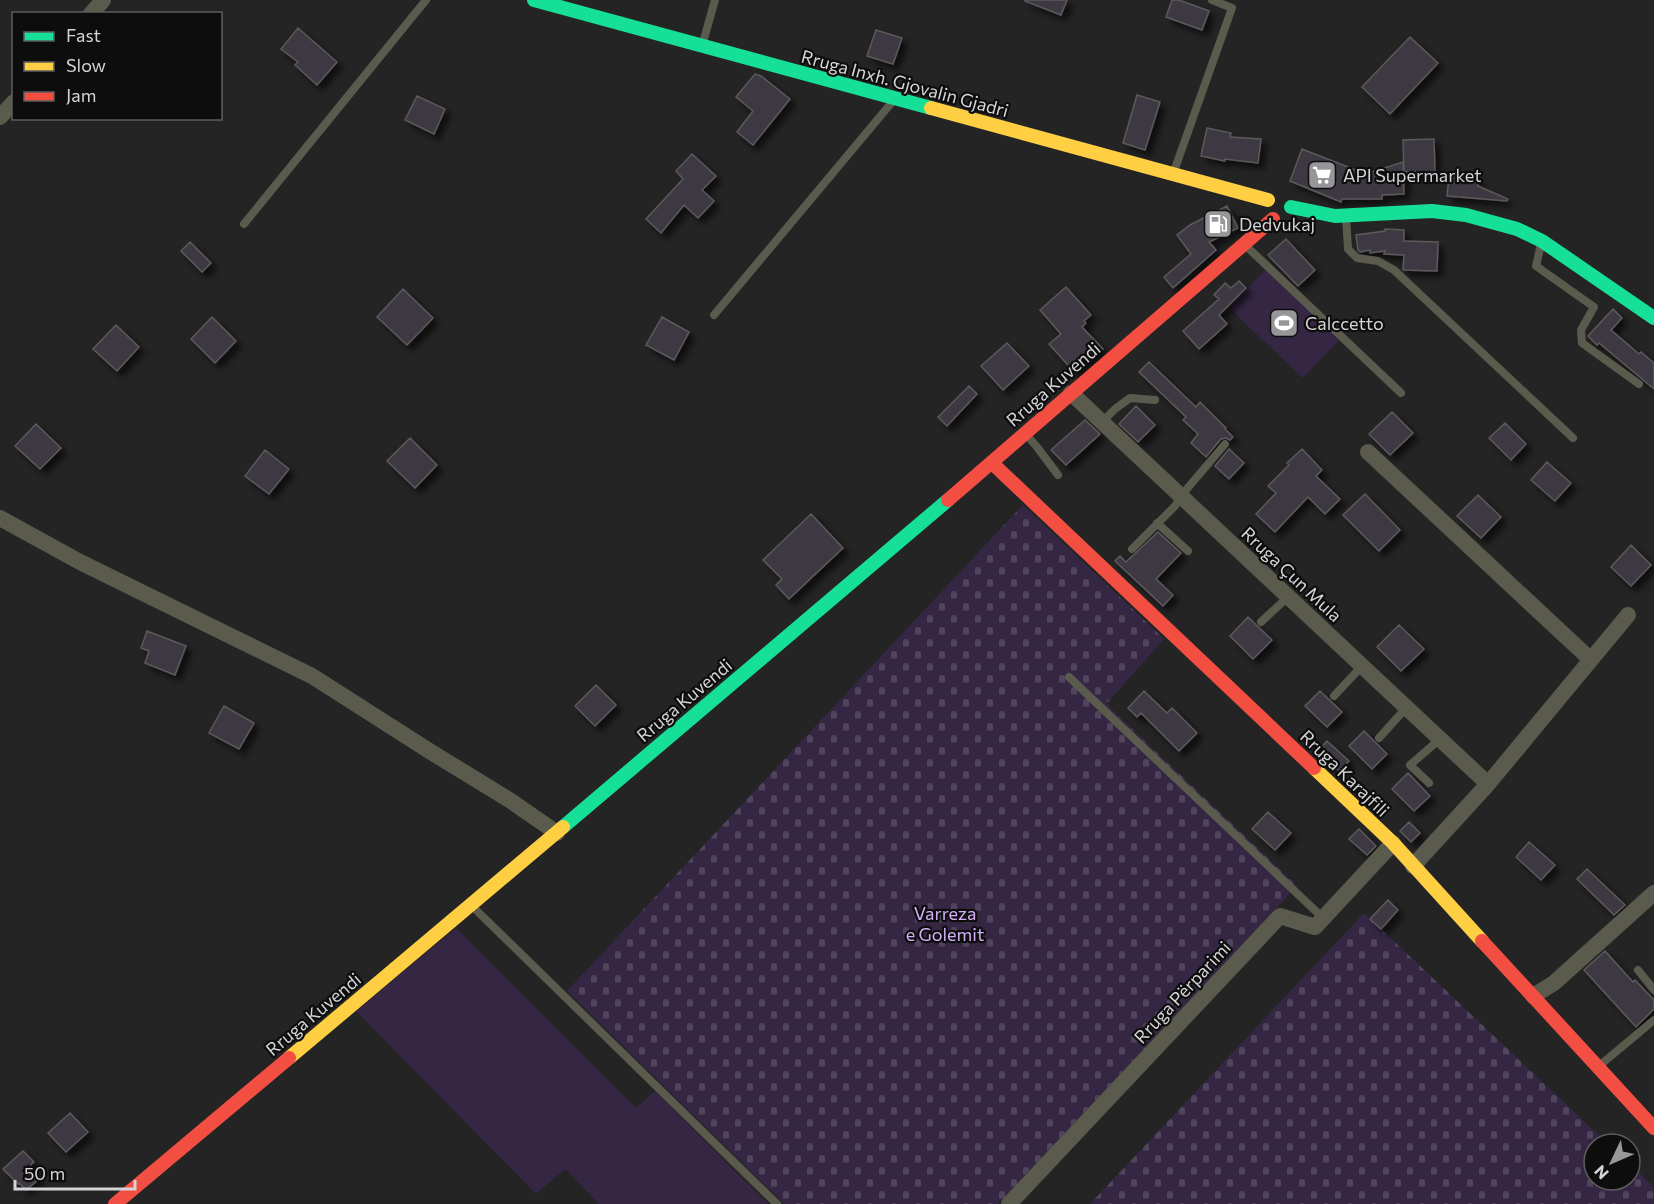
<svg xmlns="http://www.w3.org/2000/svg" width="1654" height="1204" font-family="Commissioner,sans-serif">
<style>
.green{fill:#352744}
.cemetery{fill:url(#cemetery-stones)}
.building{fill:#3e3943;stroke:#5a5a5b;stroke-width:1.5;filter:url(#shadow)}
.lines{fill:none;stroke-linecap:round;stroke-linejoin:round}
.lane{stroke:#5a5a4d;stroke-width:8}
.street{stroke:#5a5a4d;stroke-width:16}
.fast{stroke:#16e098;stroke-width:14}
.slow{stroke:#ffcf43;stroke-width:14}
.jam{stroke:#f24e42;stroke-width:14}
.labels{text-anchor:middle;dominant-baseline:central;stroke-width:4.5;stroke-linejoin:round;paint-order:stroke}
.street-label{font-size:18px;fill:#d5d4d6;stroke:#0d0d0e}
.poi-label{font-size:18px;fill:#d5d4d6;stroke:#0d0d0e;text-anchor:start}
.park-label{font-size:18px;fill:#d2aff8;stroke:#0d0d0e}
</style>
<defs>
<pattern id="cemetery-stones" width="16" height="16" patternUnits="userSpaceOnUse" patternTransform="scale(1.5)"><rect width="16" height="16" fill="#352744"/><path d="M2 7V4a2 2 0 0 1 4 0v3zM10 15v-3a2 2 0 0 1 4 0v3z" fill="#51455e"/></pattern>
<filter id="shadow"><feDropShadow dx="5.5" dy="5.5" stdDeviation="3" flood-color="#0009"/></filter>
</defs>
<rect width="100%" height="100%" fill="#242425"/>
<path class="green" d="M1266,269L1340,339L1303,378L1229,308Z
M456,928L636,1108L655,1091L768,1204H599L565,1169L536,1194L356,1011Z"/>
<path class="cemetery" d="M1023,505L1164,639L1106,704L1297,886L998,1204H784L567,991Z
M1364,913L1608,1144H1594V1180H1630V1164L1654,1187V1204H1090Z"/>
<path class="building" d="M1025,0H1067L1061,15L1025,1Z
M1172,0H1179L1209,11L1202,30L1166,17Z
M298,28L337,62L317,85L295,65L298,62L281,49Z
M876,30L902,38L893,64L867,56Z
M1410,37L1438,63L1390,114L1362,87Z
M755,74L761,76L790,99L753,145L737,132L753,111L736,97Z
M1137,95L1160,102L1145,150L1123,143Z
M417,96L445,109L434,134L405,120Z
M1207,128L1231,133L1230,137L1261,139L1258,163L1225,159V161L1201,156Z
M1434,139L1435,172H1404L1403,140Z
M1302,149L1366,174L1403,162L1404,194L1382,195V199H1342L1341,202L1290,181Z
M692,154L716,176L702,190L714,201L698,218L684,205L661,233L646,219L683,179L676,171Z
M1449,176L1478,179V186L1508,199L1507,201L1447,196Z
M1227,206L1238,228L1209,242L1216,250L1173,288L1164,277L1191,254L1177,235L1190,225Z
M1385,229L1404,230V241L1438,242L1437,271L1403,270L1404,255L1384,254L1385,251L1370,253V250L1360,252L1358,250L1356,235L1385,231Z
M1286,239L1315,270L1298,286L1268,255Z
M190,242L211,263L202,272L181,251Z
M1239,281L1246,288L1219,315L1227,324L1199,349L1183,331L1219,299L1214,295L1225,283L1231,288Z
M1066,287L1091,315L1084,321L1086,323L1082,327L1103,349L1075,373L1049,344L1061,334L1040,310Z
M403,289L433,318L407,345L377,317Z
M1613,309L1622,318L1611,330L1639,354L1641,352L1654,363V389L1599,343L1597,345L1588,336Z
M212,317L236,341L215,363L191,339Z
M662,317L689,332L674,360L646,345Z
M116,325L139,347L117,371L93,349Z
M1007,343L1029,366L1003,390L981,366Z
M1149,362L1196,407L1200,402L1226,428L1225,429L1233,437L1230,440L1226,438L1221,439L1206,457L1191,443L1198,434L1183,420L1186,417L1139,372Z
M969,386L977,394L947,426L938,417Z
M1136,406L1155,425L1138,442L1119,424Z
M1392,412L1413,433L1390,455L1369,434Z
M1085,420L1100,434L1066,465L1051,450Z
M1505,423L1526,444L1511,460L1489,438Z
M36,424L61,448L40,469L15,446Z
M410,438L437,465L415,488L387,461Z
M1229,449L1244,463L1229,479L1215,466Z
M1302,449L1322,470L1316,476L1340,499L1325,514L1308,497L1275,532L1256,514L1276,493L1268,486L1289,465L1287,463Z
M265,450L289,469L269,494L245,476Z
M1547,462L1571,483L1555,501L1531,480Z
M1365,494L1400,530L1379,551L1343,515Z
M1478,495L1501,517L1481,538L1457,516Z
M811,514L843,548L789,599L776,585L782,579L763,560Z
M1158,532L1181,553L1156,579L1173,595L1163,606L1115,561L1120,556L1126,562Z
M1631,545L1651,565L1631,586L1611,567Z
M1248,617L1272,640L1253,659L1230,636Z
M1399,625L1424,649L1401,671L1377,647Z
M147,631L186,646L175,675L145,663L149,651L141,648Z
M596,685L616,705L595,726L575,706Z
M1144,691L1167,713L1172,708L1197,733L1179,751L1141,713L1137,717L1128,708Z
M1320,691L1342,712L1327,727L1305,706Z
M224,706L254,723L239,749L209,733Z
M1364,731L1387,754L1372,769L1349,746Z
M1327,741L1349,761L1339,771L1318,751Z
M1408,773L1430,796L1414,811L1392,789Z
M1268,812L1291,833L1275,850L1252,829Z
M1409,822L1420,833L1411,842L1400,831Z
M1359,829L1376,846L1367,855L1349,839Z
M1529,842L1555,865L1541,880L1516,857Z
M1587,869L1625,905L1614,915L1577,879Z
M1388,900L1398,910L1381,929L1370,919Z
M1605,951L1633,982L1635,980L1654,1000V1009L1636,1027L1584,970Z
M70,1113L88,1132L66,1152L48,1133Z
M23,1151L34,1162L27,1168L38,1180L26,1190L19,1183L18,1184L3,1169Z"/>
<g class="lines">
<path class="lane" d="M702,46L715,0
M1173,174L1232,8L1212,0
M1346,217L1348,249L1357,258L1378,261L1394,270L1573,438
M244,224L426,0
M1541,244L1536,266L1594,307L1581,330L1582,343L1639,384
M1245,245L1401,393
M714,315L893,101
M1102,422L1115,409L1130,398L1155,400
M1025,433L1037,447L1058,475
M1157,523L1188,551
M1132,549L1175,506L1186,490L1225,444
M1261,622L1288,597
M1069,677L1323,918
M1334,696L1362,666
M1379,738L1406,708
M1429,783L1410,765L1440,739
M471,905L777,1204
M1638,970L1654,990
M1599,1066L1654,1020"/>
<path class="street" d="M91,14L103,0
M0,117L14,102
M1071,393L1488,784
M1368,452L1590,659
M0,518L80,562L312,676L431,752L511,801L557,833
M1413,866L1488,784L1628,615
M1533,996L1554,983L1654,893
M1009,1204L1280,916L1315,927L1393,843"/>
<path class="fast" d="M534,0L931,108
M1291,207L1335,216L1432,211L1466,215L1517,229L1542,241L1654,318
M563,827L948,500"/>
<path class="slow" d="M931,108L1268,200
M1314,768L1393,843L1482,941
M289,1058L563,827"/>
<path class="jam" d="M992,463L1314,768
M948,500L1273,219
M1482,941L1654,1128
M115,1204L289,1058"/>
</g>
<defs>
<g id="supermarket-square" transform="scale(1.5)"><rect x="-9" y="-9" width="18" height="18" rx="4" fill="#979698" stroke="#0d0d0e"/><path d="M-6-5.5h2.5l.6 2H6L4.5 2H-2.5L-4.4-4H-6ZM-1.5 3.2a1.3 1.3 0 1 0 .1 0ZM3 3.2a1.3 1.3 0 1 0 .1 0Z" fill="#fff"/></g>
<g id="fuel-square" transform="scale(1.5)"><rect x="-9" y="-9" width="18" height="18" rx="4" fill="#979698" stroke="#0d0d0e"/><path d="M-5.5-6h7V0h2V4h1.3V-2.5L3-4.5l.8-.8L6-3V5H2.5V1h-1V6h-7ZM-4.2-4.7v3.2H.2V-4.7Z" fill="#fff"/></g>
<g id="stadium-square" transform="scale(1.5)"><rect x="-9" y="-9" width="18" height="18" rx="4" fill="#979698" stroke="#0d0d0e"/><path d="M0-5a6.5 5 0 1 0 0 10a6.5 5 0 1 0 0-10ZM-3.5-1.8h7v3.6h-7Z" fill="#fff"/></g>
</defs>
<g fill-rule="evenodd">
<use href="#supermarket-square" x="1322" y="175"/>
<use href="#fuel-square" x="1218" y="224"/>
<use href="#stadium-square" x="1284" y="323"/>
</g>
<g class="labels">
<g class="street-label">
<text transform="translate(905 83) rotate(15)">Rruga Inxh. Gjovalin Gjadri</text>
<text transform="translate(1053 384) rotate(-41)">Rruga Kuvendi</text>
<text transform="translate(1292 574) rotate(43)">Rruga Çun Mula</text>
<text transform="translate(684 700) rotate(-40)">Rruga Kuvendi</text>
<text transform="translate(1345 773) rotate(44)">Rruga Karajfili</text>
<text transform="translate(1182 992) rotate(-47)">Rruga Përparimi</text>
<text transform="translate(313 1014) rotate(-40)">Rruga Kuvendi</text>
</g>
<g class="poi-label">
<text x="1343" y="175">API Supermarket</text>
<text x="1239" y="224">Dedvukaj</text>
<text x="1305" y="323">Calccetto</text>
</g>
<g class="park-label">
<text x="945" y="913">Varreza<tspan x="945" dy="21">e Golemit</tspan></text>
</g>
</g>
<rect x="12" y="12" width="210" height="108" fill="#0d0d0e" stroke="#5d5d5e" stroke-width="1.5"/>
<rect x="24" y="32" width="30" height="9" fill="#16e098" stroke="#5d5d5e" stroke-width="1.5"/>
<text x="66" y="42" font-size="18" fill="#d5d4d6">Fast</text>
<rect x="24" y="62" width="30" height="9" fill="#ffcf43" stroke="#5d5d5e" stroke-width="1.5"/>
<text x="66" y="72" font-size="18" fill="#d5d4d6">Slow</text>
<rect x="24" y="92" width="30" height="9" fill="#f24e42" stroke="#5d5d5e" stroke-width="1.5"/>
<text x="66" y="102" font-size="18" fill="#d5d4d6">Jam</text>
<g transform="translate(1612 1162) rotate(226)"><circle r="28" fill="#0d0d0e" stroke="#5d5d5e" stroke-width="1.5"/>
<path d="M0-4.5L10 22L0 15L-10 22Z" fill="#979698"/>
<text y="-9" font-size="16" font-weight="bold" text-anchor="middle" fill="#d5d4d6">N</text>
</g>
<path d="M15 1180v9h120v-9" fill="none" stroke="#d5d4d6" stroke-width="3"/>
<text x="24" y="1180" font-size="18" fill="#d5d4d6" stroke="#0d0d0e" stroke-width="4.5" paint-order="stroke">50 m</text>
</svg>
